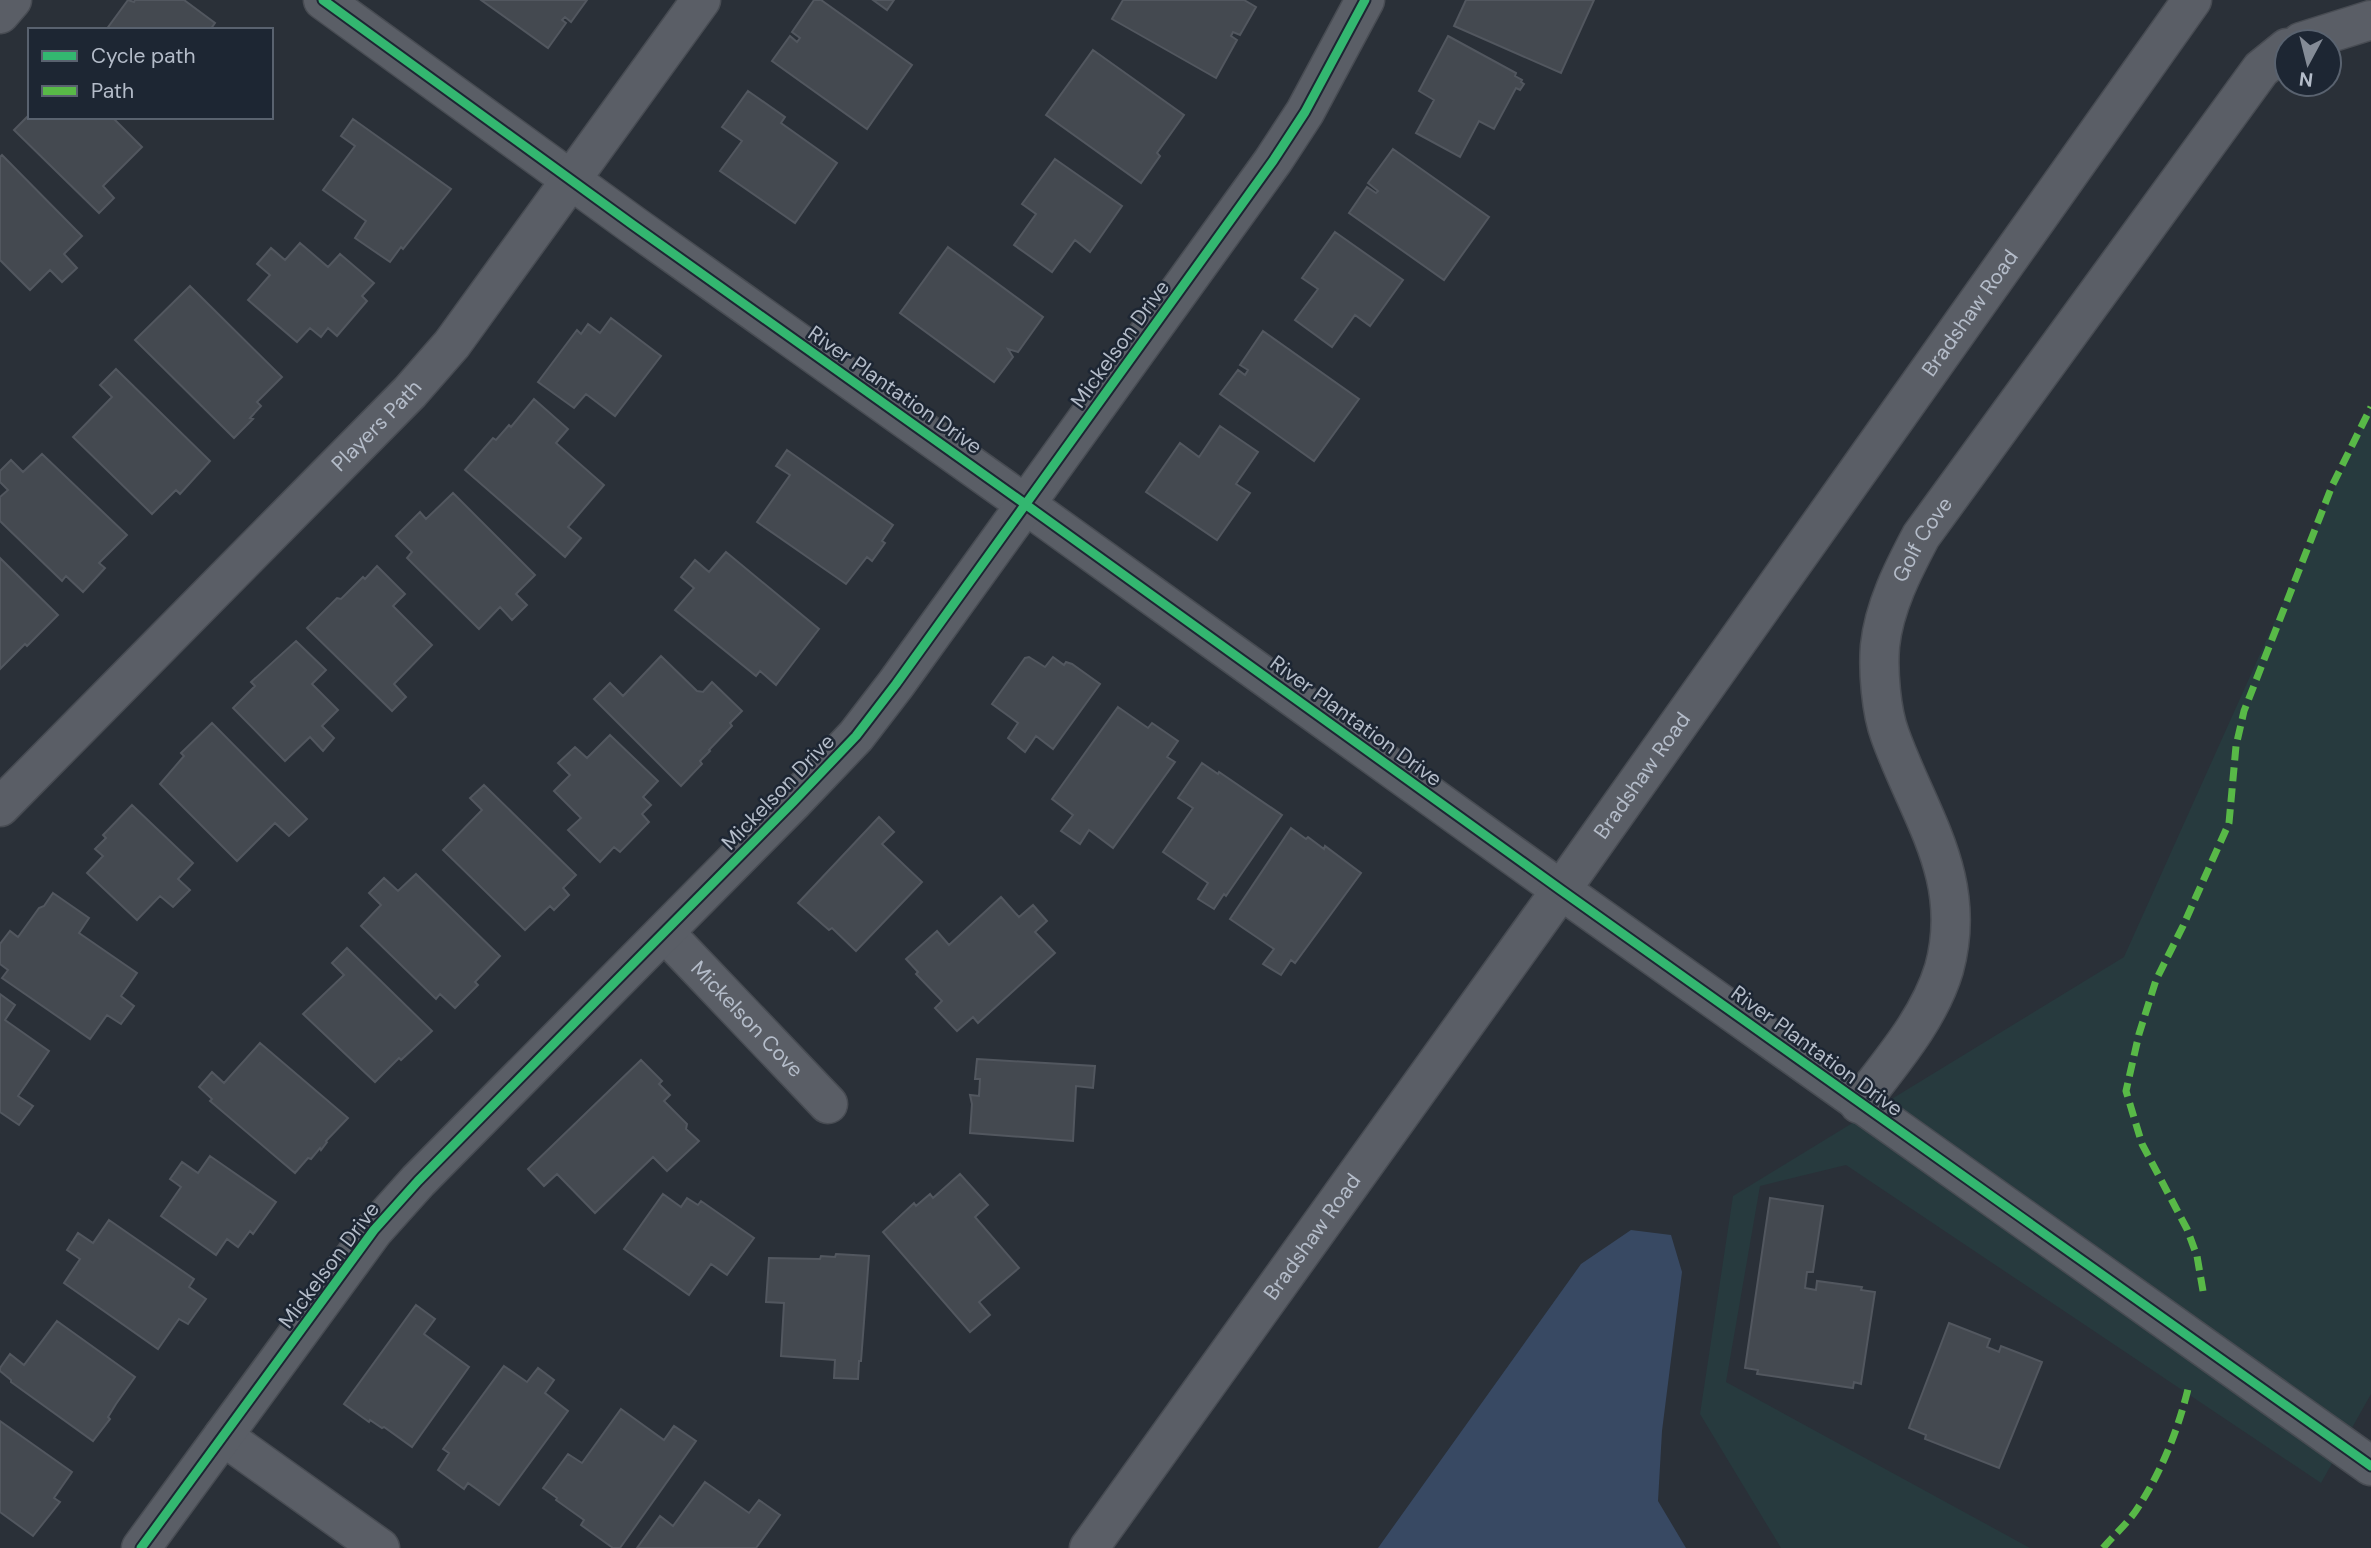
<svg xmlns="http://www.w3.org/2000/svg" width="2371" height="1548" font-family="'DM Sans',sans-serif">
<style>
.green{fill:#273a3e}
.water{fill:#384963}
.building{fill:#444950;stroke:#52575f;stroke-width:2}
.lines{fill:none;stroke-linecap:round;stroke-linejoin:round}
.minor-casing{stroke:#484c53;stroke-width:41}
.tertiary-casing{stroke:#484c53;stroke-width:41}
.minor{stroke:#5a5e66;stroke-width:38}
.tertiary{stroke:#5a5e66;stroke-width:38}
.quiet{stroke:#58b947;stroke-width:7;stroke-dasharray:14 7;stroke-linecap:butt}
.cycleway-casing{stroke:#1d2633;stroke-width:13}
.cycleway{stroke:#33b770;stroke-width:9}
.labels{text-anchor:middle;dominant-baseline:central;stroke-width:5;stroke-linejoin:round;paint-order:stroke}
.street-label{font-size:21px;fill:#b4bcc9;stroke:#1d2633}
</style>
<rect width="100%" height="100%" fill="#2a3038"/>
<path class="green" d="M2371,407V1394L2321,1483L1846,1165L1760,1186L1726,1382L2030,1548H1781L1700,1414L1733,1196L2124,957Z"/>
<path class="water" d="M1631,1230L1671,1235L1682,1272L1662,1431L1658,1501L1686,1548H1378L1581,1264Z"/>
<path class="building" d="M128,0L134,2L135,0H184L215,23L210,30H106Z
M481,0H587L571,22L565,17L562,20L566,23L548,48Z
M814,0H821L912,65L867,129L772,61L790,36L797,42L800,38L792,32Z
M873,0H894L887,10Z
M1123,0H1244L1256,7L1240,35L1233,32L1231,36L1237,40L1216,78L1112,19Z
M1466,0H1594L1561,73L1454,26Z
M1448,36L1516,73L1515,76L1522,80L1521,82L1524,84L1520,90L1516,88L1494,129L1479,121L1460,157L1416,133L1434,100L1419,91Z
M1093,50L1184,115L1157,153L1160,156L1141,183L1046,115Z
M748,91L785,117L781,123L837,163L795,223L720,171L742,141L722,127Z
M30,114V117H112L142,147L103,186L114,198L99,213L14,130Z
M353,119L451,189L403,249L401,247L390,262L355,238L366,221L323,190L355,146L341,136Z
M1393,149L1489,217L1444,280L1349,213L1367,187L1376,193L1378,191L1368,183Z
M2,155L82,236L64,254L77,268L62,282L50,270L30,290L0,260V157Z
M1055,159L1122,206L1090,252L1075,240L1052,272L1014,245L1036,214L1022,204Z
M1335,232L1403,280L1370,326L1355,315L1332,347L1295,320L1318,289L1302,278Z
M300,243L328,267L340,254L374,283L362,296L367,301L337,336L328,328L321,337L310,328L297,342L248,300L270,275L257,264L271,248L285,260Z
M948,247L1043,317L1018,352L1008,349L1013,357L994,382L900,313Z
M190,286L282,377L257,402L261,406L250,418L253,419L234,438L135,340Z
M611,318L661,356L615,416L586,394L574,408L538,382L577,330L581,334L588,324L600,333Z
M1263,331L1359,399L1314,461L1220,394L1238,370L1245,375L1248,370L1240,365Z
M116,369L210,461L180,494L176,490L152,514L73,437L112,397L100,385Z
M534,399L568,429L556,443L604,485L568,527L581,538L565,557L465,470L493,438L496,440L509,425L511,427Z
M1220,426L1258,452L1236,484L1250,493L1217,540L1146,492L1180,443L1199,457Z
M787,450L893,525L882,541L885,543L872,561L867,557L846,584L757,522L790,475L776,466Z
M42,454L127,535L99,563L105,568L83,592L66,576L62,581L0,521V497L8,490L0,482V471L11,460L23,472Z
M453,493L535,575L516,594L527,605L512,620L500,607L479,629L407,558L412,552L396,536L420,512L426,519Z
M726,552L819,629L776,685L760,671L756,676L675,610L694,588L681,577L695,560L709,572Z
M0,558L58,615L27,646L25,644L0,669Z
M377,566L405,594L393,606L432,645L394,684L406,697L392,711L307,628L337,598L341,599L363,577L365,579Z
M296,641L326,670L312,684L338,710L322,726L334,738L323,751L310,737L285,761L233,708L255,686L251,682Z
M661,656L697,691L703,692L712,682L742,711L730,723L732,726L709,750L710,751L700,761L702,764L681,786L594,699L610,683L623,696Z
M1029,657L1045,667L1053,657L1064,665L1066,662L1072,664L1100,684L1053,749L1036,736L1025,752L1008,738L1018,723L992,704L1025,658Z
M1118,707L1148,728L1152,723L1178,741L1167,757L1175,762L1113,848L1089,830L1080,844L1061,831L1073,815L1052,799Z
M212,723L307,819L289,836L275,823L237,861L160,784L184,756L181,753Z
M610,735L658,781L643,797L651,805L642,814L649,822L620,852L614,847L600,862L568,830L581,818L554,791L570,775L558,763L575,747L587,758Z
M1202,763L1218,774L1219,772L1282,815L1226,896L1224,894L1214,909L1198,899L1208,883L1163,852L1193,808L1178,798Z
M484,785L576,875L563,888L569,895L554,910L550,906L525,930L443,850L482,810L470,798Z
M132,805L193,863L178,879L190,890L173,907L160,896L137,920L87,873L103,856L95,849L106,838L103,835Z
M879,817L894,832L882,844L922,882L856,951L832,928L829,930L798,903Z
M1291,828L1306,839L1308,837L1324,849L1325,846L1361,873L1295,963L1291,960L1281,975L1263,964L1274,949L1230,919Z
M416,874L500,956L475,982L478,985L455,1008L440,994L436,999L361,926L381,905L369,893L384,878L398,891Z
M53,893L89,918L79,933L137,973L121,996L134,1006L121,1024L107,1015L90,1039L2,978L8,970L0,964V944L10,931L18,937L39,908L44,906Z
M1001,897L1019,917L1033,905L1047,921L1035,932L1055,953L978,1023L973,1017L957,1031L935,1008L942,1001L916,974L918,972L906,959L937,931L949,945Z
M347,948L432,1031L401,1060L399,1058L375,1082L303,1014L344,975L332,963Z
M0,994L15,1005L5,1020L49,1051L18,1096L33,1106L19,1125L0,1112Z
M260,1043L348,1118L326,1141L327,1142L321,1150L320,1148L311,1159L308,1158L295,1173L210,1101L212,1099L199,1087L212,1072L224,1083Z
M977,1059L1095,1066L1093,1088L1076,1086L1073,1141L970,1133L972,1104L970,1095L979,1096L980,1079H975Z
M641,1060L662,1081L659,1084L670,1095L664,1101L687,1124L686,1129L699,1141L667,1171L653,1157L595,1213L557,1174L544,1186L528,1169Z
M210,1156L276,1202L253,1234L250,1231L238,1247L227,1239L216,1255L161,1216L181,1187L170,1179L182,1162L198,1173Z
M960,1174L988,1205L975,1217L1019,1268L979,1302L990,1315L970,1332L883,1232L914,1203L916,1206L930,1194L933,1198Z
M663,1194L681,1207L687,1198L698,1205L701,1201L754,1238L727,1275L711,1264L689,1295L624,1249Z
M1770,1198L1823,1206L1813,1272H1807L1805,1288L1816,1290L1817,1281L1862,1287L1861,1290L1875,1292L1861,1384L1854,1382L1853,1388L1757,1374L1758,1370L1745,1368Z
M109,1220L194,1279L189,1287L206,1299L188,1324L179,1319L158,1349L64,1283L80,1259L67,1250L78,1233L93,1243Z
M836,1254L869,1256L861,1361H859L858,1379L834,1378L835,1360L781,1356L784,1303L766,1302L769,1258L820,1259L821,1256L835,1257Z
M416,1305L435,1319L424,1334L469,1367L412,1447L384,1427L382,1428L370,1420L369,1422L344,1404Z
M57,1321L135,1377L116,1404L108,1417L110,1419L93,1441L11,1382V1380L0,1371V1368L10,1354L24,1365Z
M1949,1323L1990,1339L1987,1347L1999,1352L2001,1346L2042,1362L1999,1468L1925,1439L1926,1435L1909,1428Z
M504,1366L527,1382L538,1368L554,1380L545,1393L568,1411L499,1505L468,1483L464,1489L438,1470L449,1453L443,1449Z
M621,1409L664,1440L674,1426L696,1441L620,1548H613L581,1525L584,1520L556,1500L557,1498L543,1488L568,1454L582,1463Z
M0,1421L72,1472L54,1498L60,1502L33,1536L0,1512Z
M705,1482L749,1513L759,1500L780,1515L756,1548H637L660,1516L673,1526Z"/>
<g class="lines">
<g class="minor-casing">
<g id="minor">
<path d="M323,0L633,225L1025,504L1561,890L2371,1466"/>
<path d="M0,14L12,0"/>
<path d="M2301,42L2371,20"/>
<path id="s1" d="M0,807L410,392L452,344L701,0"/>
<path id="s2" d="M665,933L828,1104"/>
<path id="s3" d="M1859,1104C1891,1062 1929,1019 1944,969C1969,878 1919,816 1890,735C1881,711 1878,671 1880,646C1884,607 1903,570 1921,536L2261,69L2287,48"/>
<path d="M223,1436L380,1548"/>
<path d="M141,1548L374,1230L418,1181L793,802L856,736L896,684L1273,161L1305,112L1365,0"/>
</g>
</g>
<g class="tertiary-casing">
<g id="tertiary">
<path id="s4" d="M1089,1548L1561,890L2192,0"/>
</g>
</g>
<use href="#minor" class="minor"/>
<use href="#tertiary" class="tertiary"/>
<path class="quiet" d="M2203,1291L2197,1256L2187,1229L2142,1144L2126,1091L2139,1034L2156,980L2183,926L2229,823L2236,746L2244,711L2332,486L2371,407
M2103,1548C2115,1534 2130,1521 2139,1506C2162,1470 2178,1430 2188,1389"/>
<g class="cycleway-casing">
<path id="cycleway" d="M323,0L633,225L1025,504L1561,890L2371,1466
M141,1548L374,1230L418,1181L793,802L856,736L896,684L1273,161L1305,112L1365,0"/>
</g>
<use href="#cycleway" class="cycleway"/>
</g>
<g class="labels">
<g class="street-label">
<text stroke="none"><textPath href="#s4" startOffset="1517">Bradshaw Road</textPath></text>
<text transform="translate(1120 344) rotate(-54)">Mickelson Drive</text>
<text transform="translate(895 390) rotate(35)">River Plantation Drive</text>
<text stroke="none"><textPath href="#s1" startOffset="536">Players Path</textPath></text>
<text stroke="none"><textPath href="#s3" startOffset="612">Golf Cove</textPath></text>
<text transform="translate(1356 721) rotate(36)">River Plantation Drive</text>
<text stroke="none"><textPath href="#s4" startOffset="950">Bradshaw Road</textPath></text>
<text transform="translate(778 792) rotate(-46)">Mickelson Drive</text>
<text stroke="none"><textPath href="#s2" startOffset="119">Mickelson Cove</textPath></text>
<text transform="translate(1817 1051) rotate(36)">River Plantation Drive</text>
<text stroke="none"><textPath href="#s4" startOffset="383">Bradshaw Road</textPath></text>
<text transform="translate(329 1265) rotate(-53)">Mickelson Drive</text>
</g>
</g>
<rect x="28" y="28" width="245" height="91" fill="#1d2633" stroke="#59626f" stroke-width="2"/>
<rect x="42" y="51" width="35" height="10" fill="#33b770" stroke="#59626f" stroke-width="2"/>
<text x="91" y="63" font-size="21" fill="#b4bcc9">Cycle path</text>
<rect x="42" y="86" width="35" height="10" fill="#58b947" stroke="#59626f" stroke-width="2"/>
<text x="91" y="98" font-size="21" fill="#b4bcc9">Path</text>
<g transform="translate(2308 63) rotate(187)"><circle r="33" fill="#1d2633" stroke="#59626f" stroke-width="2"/>
<path d="M0-5L12 26L0 18L-12 26Z" fill="#848b96"/>
<text y="-10" font-size="19" font-weight="bold" text-anchor="middle" fill="#b4bcc9">N</text>
</g>
</svg>
